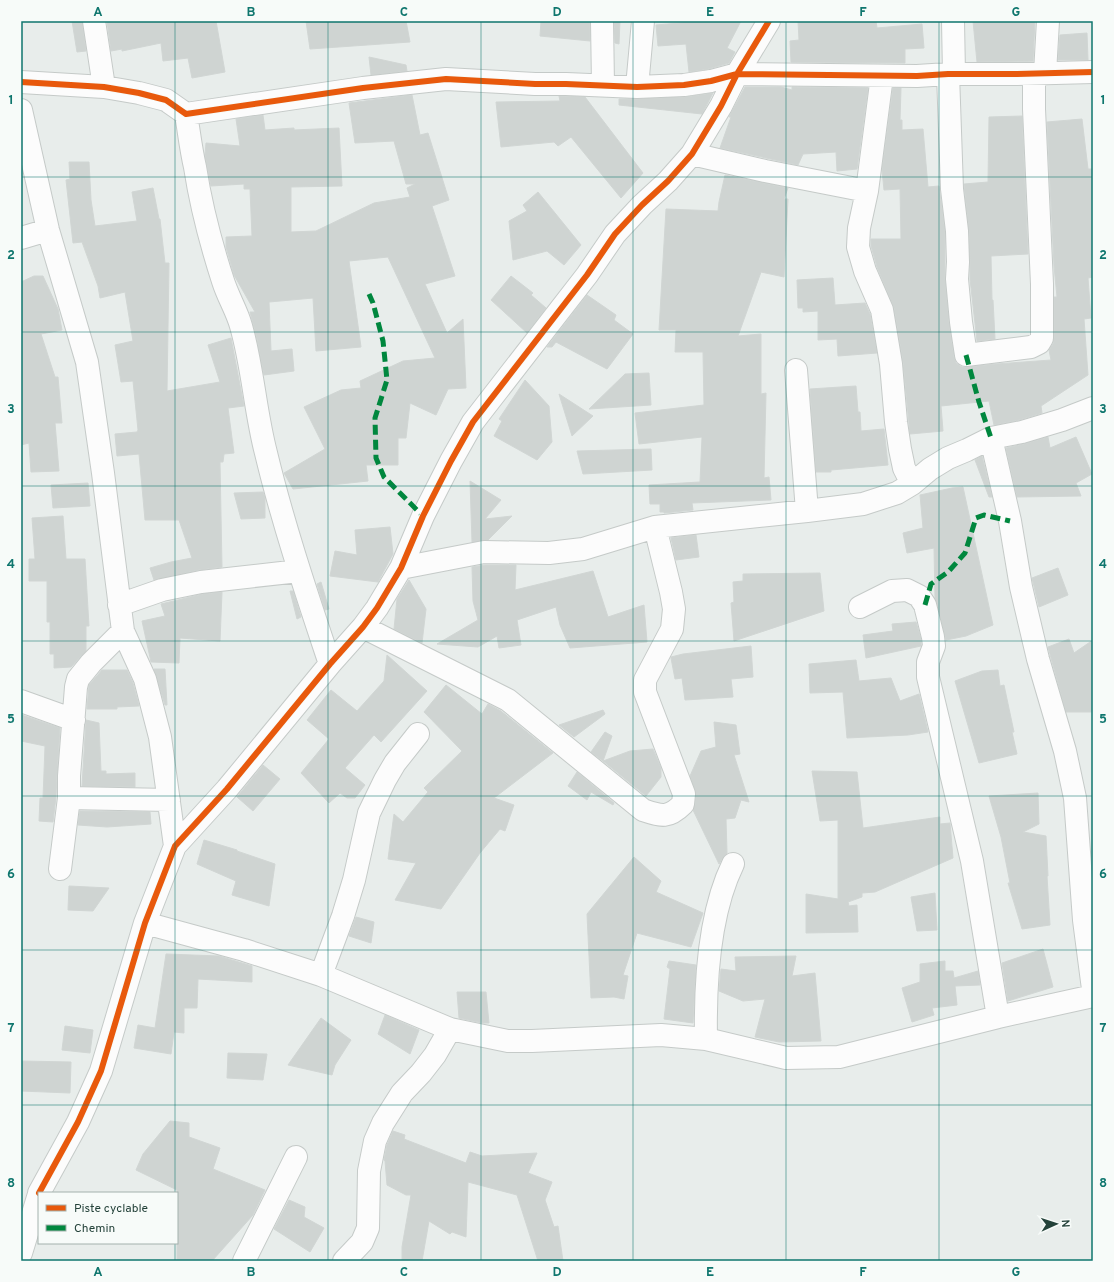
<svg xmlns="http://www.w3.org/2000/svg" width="1114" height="1282" font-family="Overpass,sans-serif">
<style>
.building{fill:#cfd4d2;stroke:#d1d6d4}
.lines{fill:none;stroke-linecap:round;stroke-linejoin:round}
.minor-casing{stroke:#c5cac8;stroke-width:24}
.minor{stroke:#fcfcfc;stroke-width:22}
.quiet{stroke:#00873e;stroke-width:5;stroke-dasharray:10 5;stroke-linecap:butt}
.cycleway-casing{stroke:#f7fbf9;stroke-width:8}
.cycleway{stroke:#e8590c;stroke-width:6}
.grid{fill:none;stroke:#0f766e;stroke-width:1;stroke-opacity:0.55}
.neatline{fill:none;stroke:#0f766e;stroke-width:1.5}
.grid-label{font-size:13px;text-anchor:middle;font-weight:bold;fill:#0f766e}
</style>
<rect width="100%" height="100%" fill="#e8edeb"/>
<path class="building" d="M72,21H82L86,51L77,52Z
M107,21H216L225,72L192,78L188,58L163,61L161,43L122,51V49L111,51Z
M306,21H406L410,42L310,49Z
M541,21H590V41L540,36Z
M614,21H620L619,44L615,43Z
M703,21H741L727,48L735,52L729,63L708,69L689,72L686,44L658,46L656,25Z
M798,21H876L877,28L922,24L924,48L905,49V63L791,62L790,41L799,40Z
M973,21H1035L1033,61L977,62Z
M1087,33L1088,60H1058L1060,35Z
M369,57L406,65L407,71L371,75Z
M745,87H781L792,90V87L868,88L857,169L837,171L836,152L803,154L798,165L720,148L731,117H729Z
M893,88H901L900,120H902V130L923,129L928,187L939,186L945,232V280L949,323L954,357L956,363L962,367H968L996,364L1051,360L1049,350L1053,344L1054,338V297H1057L1054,266L1047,122L1082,119L1088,169H1093V277L1088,278L1091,318L1084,319L1088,375L1041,406L1042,413L1019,420L994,425L989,401L941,406L943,431L910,434L903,362L894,308L877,267L871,246V239H901L900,189L884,190L882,170Z
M713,93L702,114L619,105V99H638L685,97Z
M412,95L420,135L428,133L449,200L432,206L455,276L425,284L447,333L463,319L466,388L448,389L436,415L410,403L406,438H398V465H366L368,481L293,489L284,473L325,449L304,407L341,390L361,388L360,381L403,361L435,358L388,257L349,261L361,347L316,351L313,298L269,302L271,351L292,349L294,371L264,375L257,339L250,312H255L234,275L226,247V237L252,236L250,189H244V184L211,186L205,155L206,143L240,146L236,119L263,115L265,130L294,128V130L339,128L342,186L291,187V232L316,231L374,203L410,197L407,188L415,184H406L394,141L355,143L349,103Z
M559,96L585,97L643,173L621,198L571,137L558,146L554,142L501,147L496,102L560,101Z
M1022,116L1028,254L991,256L992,300H993L995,339L977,341L970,279V262L969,231L964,184L988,182L989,117Z
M69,162H89L91,200L95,226L137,221L132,192L153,188L159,219H160L165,263H169L167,391L220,382L208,345L231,338L244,406L228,408L234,453L224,454L223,462H220L222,567L198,570L154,580L150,568L171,562L192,558L179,520H145L139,454L117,456L115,434L137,432L138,430L133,381L121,382L115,345L133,341L125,292L100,298L98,286L82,242L73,243L66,180L70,179Z
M725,175L788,188L784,199H788L784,277L761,272L738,336L761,334V394L766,393L764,478L769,477L771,500L692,503L693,510L664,513V512H660V504H650L649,485L700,482L702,437L639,444L635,413L704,405L703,352H675L676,330H659L666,209L718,211L719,202Z
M538,192L581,245L564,265L547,251L513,260L509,221L527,211L523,205Z
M34,276H43L58,309L62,330L41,334L55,377H58L62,423H55L59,471L31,472L29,443L21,445V282Z
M511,276L533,293L531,295L546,308L527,333L491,300Z
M833,278L835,305L865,303L870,314L877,353L838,356L837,339L818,340V311L803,312V308H798L797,280Z
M587,295L616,315L614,320L633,334L607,369L556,342L552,347H547Z
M649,373L651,405L589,409L625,374Z
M525,380L549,406L552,442L537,460L494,436L502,421L499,419Z
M856,386L858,412H860L861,431L884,429L888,465L831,470V472H816L810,389Z
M559,394L593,416L572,436Z
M1048,437L1050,448L1076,437L1092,474L1076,483L1081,496L1017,497L1006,448L1024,444Z
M651,449L652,470L583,474L577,451Z
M982,456L992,497H989L975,460Z
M470,481L501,500L485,519L512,516L488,540L472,542Z
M88,483L90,506L53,508L51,485Z
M963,487L993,625L966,636L946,640L935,598L934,548L907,553L903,533L923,528L920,495L952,488Z
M263,492L265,498V518L241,519L234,493Z
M63,516L66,559H85L89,626H86V651L71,667L54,668V654H50V622H47V581H29V559H35L32,518Z
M390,527L393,554L378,582L330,576L335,551L357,555L355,530Z
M696,535L699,557L676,560L671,538Z
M485,565H516L515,590L593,571L608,617L644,605L647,642L570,648L560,625L556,607L517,620L521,645L499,648L497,636L478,647L437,644L478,620L473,601L472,567Z
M1058,568L1068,595L1039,607L1032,578Z
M820,573L824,611L734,641L731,603L734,602L733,582L743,581V574Z
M409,580L426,609L422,643L394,629L397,599Z
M321,582L329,609L325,610L317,584Z
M290,591H293L301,617L297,619Z
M222,592L220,641L180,638L179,663L151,662L142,621L165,616L161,604L203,594Z
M916,622L921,639V646L866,658L863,635L893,631L892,624Z
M1069,639L1074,653L1093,640V712H1066L1048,647Z
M751,646L753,677L731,679L733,697L685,700L682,678L675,679L671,658V657L683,654Z
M387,655L427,691L381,742L374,735L345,768L365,785L355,798H347L340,793L329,803L301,773L329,739L307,720L331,690L357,711L384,681Z
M856,660L859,681L891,678L900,701L919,694L928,732L908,735L847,738L843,692L810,693L809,664Z
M154,669H165L167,705H165Z
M102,670H127L133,683L139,706L117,707V709H87L89,685Z
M998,670L1000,686L1004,685L1014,732H1012L1017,754L979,763L955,681L982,671Z
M446,685L482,714L488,704L501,711L553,753L494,798L514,805L505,831L500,829L480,853L441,909L395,900L416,863L388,859L394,814L403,822L428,792L424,788L462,751L424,712Z
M603,710L605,714L574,737L559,725Z
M22,715L60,728L57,775L56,797L53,822L39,821L40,798H43L45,746L21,741V721Z
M86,720L99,723L101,771H106V774L135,773V787L82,786Z
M714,722L736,725L740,754L734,755L749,802L741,800L735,818L726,819L727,853L722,859L719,864L693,810L695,805L696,795L690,776L701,751L716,747Z
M605,732L612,736L603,761L591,752Z
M653,749L661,768V777L646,796L603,761L630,751Z
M263,765L280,779L253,811L237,797Z
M812,771L857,772L863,828L940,817V824L950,823L953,858L875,892L862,893V897L848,902L849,906L857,905L858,932L806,933V894L838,899V820L820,821Z
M577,772L614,803L613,805L591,792L587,800L568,786Z
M1038,793L1039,824L1023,832L1046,836L1048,876H1047L1050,925L1022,929L1008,883H1010L1001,837L989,796Z
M80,811L150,812L151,824L107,827L78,825Z
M204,840L237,850V851L275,864L269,906L232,895L236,881L197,864Z
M634,857L661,881L656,892L703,913L691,947L637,933L623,975L628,976L624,999L614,997L591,998L587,914Z
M69,886L109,888L93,911L68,910Z
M935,893L937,930L917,931L911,897Z
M356,917L374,922L371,943L349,936Z
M1043,949L1053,987L1008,1001L1002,963Z
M166,954L219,956L252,966V982L198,979L197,1008H184V1033L174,1032L171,1054L134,1048L138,1025L155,1028Z
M796,956L792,976L815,973L821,1041L779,1042L755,1037L765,999L743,1001L719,991L721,969L736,971L735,957Z
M669,961L696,965L693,1023L664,1019L670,969L667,967Z
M945,961V971H953L954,978L978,971L980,985L955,986L957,1005L932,1008L934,1015L912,1022L902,988L920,982V964Z
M457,992H486L489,1023H483L459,1018Z
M385,1015L419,1030L410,1054L378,1034Z
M321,1018L351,1040L335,1065L332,1075L288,1065Z
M65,1026L93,1030L90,1053L62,1050Z
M228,1053L267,1054L263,1080L227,1078Z
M21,1061L71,1062L70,1093L21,1091Z
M170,1121L189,1123V1137L220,1148L213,1169L265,1190L253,1215L212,1261H177V1190L136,1170L143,1154Z
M393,1131L405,1135L404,1139L466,1163L470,1152L482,1156L537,1153L528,1173L552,1182L545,1200L554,1227L558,1226L563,1261H538L517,1195L468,1182L466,1237L452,1232L450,1234L429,1221L422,1261H402V1247L411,1195H406L387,1185L385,1161L384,1160L387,1145Z
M289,1200L305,1207L304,1217L324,1228L310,1252L274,1229Z"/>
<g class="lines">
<g class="minor-casing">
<path id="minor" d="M94,21L104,87
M602,21L603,85
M953,21L954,74
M1045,73L1048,21
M948,74L952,189L957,231L958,262L957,279L961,322L966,355L1031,347L1039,343L1042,338V284L1034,109V74
M882,76L867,191L859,228L858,247L865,271L882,310L891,364L896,422L900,449L904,468L912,484
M21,82L104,87L139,93L166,100L186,114L363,88L446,79L535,84H566L637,87L684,85L711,81L737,74L917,76L948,74H1017L1093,72
M637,87L643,21
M21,110L48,230L87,362L103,473L123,631L145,679L160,737L175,846
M186,114C189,132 191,150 195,167C201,206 211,244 223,281C228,297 237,311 241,326C253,368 255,411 266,453C283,524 307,595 330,664
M692,154L765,171L867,191
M21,238L48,230
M796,370L807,511L863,504L897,493L912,484L930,469L948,458L967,450L991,438L1022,432L1062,420L1093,408
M991,438L1010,521L1021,587L1038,659L1065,751L1075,798L1084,920L1093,989
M401,568L484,552L549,553L583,549L655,527L807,511
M119,605L162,590L201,582L299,571
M860,607L892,591L907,590L919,596L925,605L933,637L934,646L928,662V677L972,861L998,1017
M363,627L508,700L643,810C661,816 668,819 683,804L684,794L645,692V680L672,629L674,609L671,592L655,527
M21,701L74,720
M69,798L169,800
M60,869L69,798V776L76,687L78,679L91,663L123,631
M145,923L244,950L321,975L450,1029L508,1041H532L661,1035L706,1039L786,1058L839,1057L998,1017L1093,996
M321,975L343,916L354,880L369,813L385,780L395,763L418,734
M706,1039C705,985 709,913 733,864
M39,1193L78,1122L101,1071L145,923L175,846L227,789L330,664L363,627L377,608L401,568L423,516L451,461L473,422L587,275L615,234L642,205L668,181L692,154L721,106L737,74L769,21
M21,1253L39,1194
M244,1261L296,1157
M344,1261L362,1242L368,1228L369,1171L375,1141L383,1123L402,1093L421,1073L435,1055L450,1029"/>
</g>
<use href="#minor" class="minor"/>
<path class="quiet" d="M369,294L373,303L383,341L387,380L375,418L376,458L384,477L423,516
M966,355L979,402L991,438
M925,605L931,584L948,572L965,553L976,518L984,515L1010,521"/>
<g class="cycleway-casing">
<path id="cycleway" d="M21,82L104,87L139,93L166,100L186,114L363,88L446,79L535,84H566L637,87L684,85L711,81L737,74L917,76L948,74H1017L1093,72
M39,1193L78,1122L101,1071L145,923L175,846L227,789L330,664L363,627L377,608L401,568L423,516L451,461L473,422L587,275L615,234L642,205L668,181L692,154L721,106L737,74L769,21"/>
</g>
<use href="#cycleway" class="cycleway"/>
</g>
<path class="grid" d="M175,21V1193M328,21V1261M481,21V1261M633,21V1261M786,21V1261M939,21V1261M21,177H1093M21,332H1093M21,486H1093M21,641H1093M21,796H1093M21,950H1093M21,1105H1093M175,1243V1261"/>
<rect width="1114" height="1282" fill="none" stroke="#f7fbf9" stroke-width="44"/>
<rect x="38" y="1192" width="140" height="52" fill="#f7fbf9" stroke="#a3b1ad"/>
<rect x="46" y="1205" width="20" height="6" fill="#e8590c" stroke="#a3b1ad"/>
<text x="74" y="1212" font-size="12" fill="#24423a">Piste cyclable</text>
<rect x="46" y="1225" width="20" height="6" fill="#00873e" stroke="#a3b1ad"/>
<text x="74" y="1232" font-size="12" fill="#24423a">Chemin</text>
<g transform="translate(1056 1224) rotate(87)" stroke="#f7fbf9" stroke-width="3" paint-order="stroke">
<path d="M0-3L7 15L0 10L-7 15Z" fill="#24423a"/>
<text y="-6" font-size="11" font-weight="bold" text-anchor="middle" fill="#24423a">N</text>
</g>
<rect x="22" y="22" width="1070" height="1238" class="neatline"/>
<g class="grid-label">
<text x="98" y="16">A</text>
<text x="251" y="16">B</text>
<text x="404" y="16">C</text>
<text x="557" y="16">D</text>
<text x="710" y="16">E</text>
<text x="863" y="16">F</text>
<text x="1016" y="16">G</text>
<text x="11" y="104">1</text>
<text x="1103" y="104">1</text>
<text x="11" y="259">2</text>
<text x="1103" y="259">2</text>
<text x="11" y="413">3</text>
<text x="1103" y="413">3</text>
<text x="11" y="568">4</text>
<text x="1103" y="568">4</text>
<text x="11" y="723">5</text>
<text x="1103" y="723">5</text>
<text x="11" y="878">6</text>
<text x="1103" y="878">6</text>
<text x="11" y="1032">7</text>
<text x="1103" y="1032">7</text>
<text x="11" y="1187">8</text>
<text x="1103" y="1187">8</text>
<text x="98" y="1276">A</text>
<text x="251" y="1276">B</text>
<text x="404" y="1276">C</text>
<text x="557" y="1276">D</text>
<text x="710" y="1276">E</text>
<text x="863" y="1276">F</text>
<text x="1016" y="1276">G</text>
</g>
</svg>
